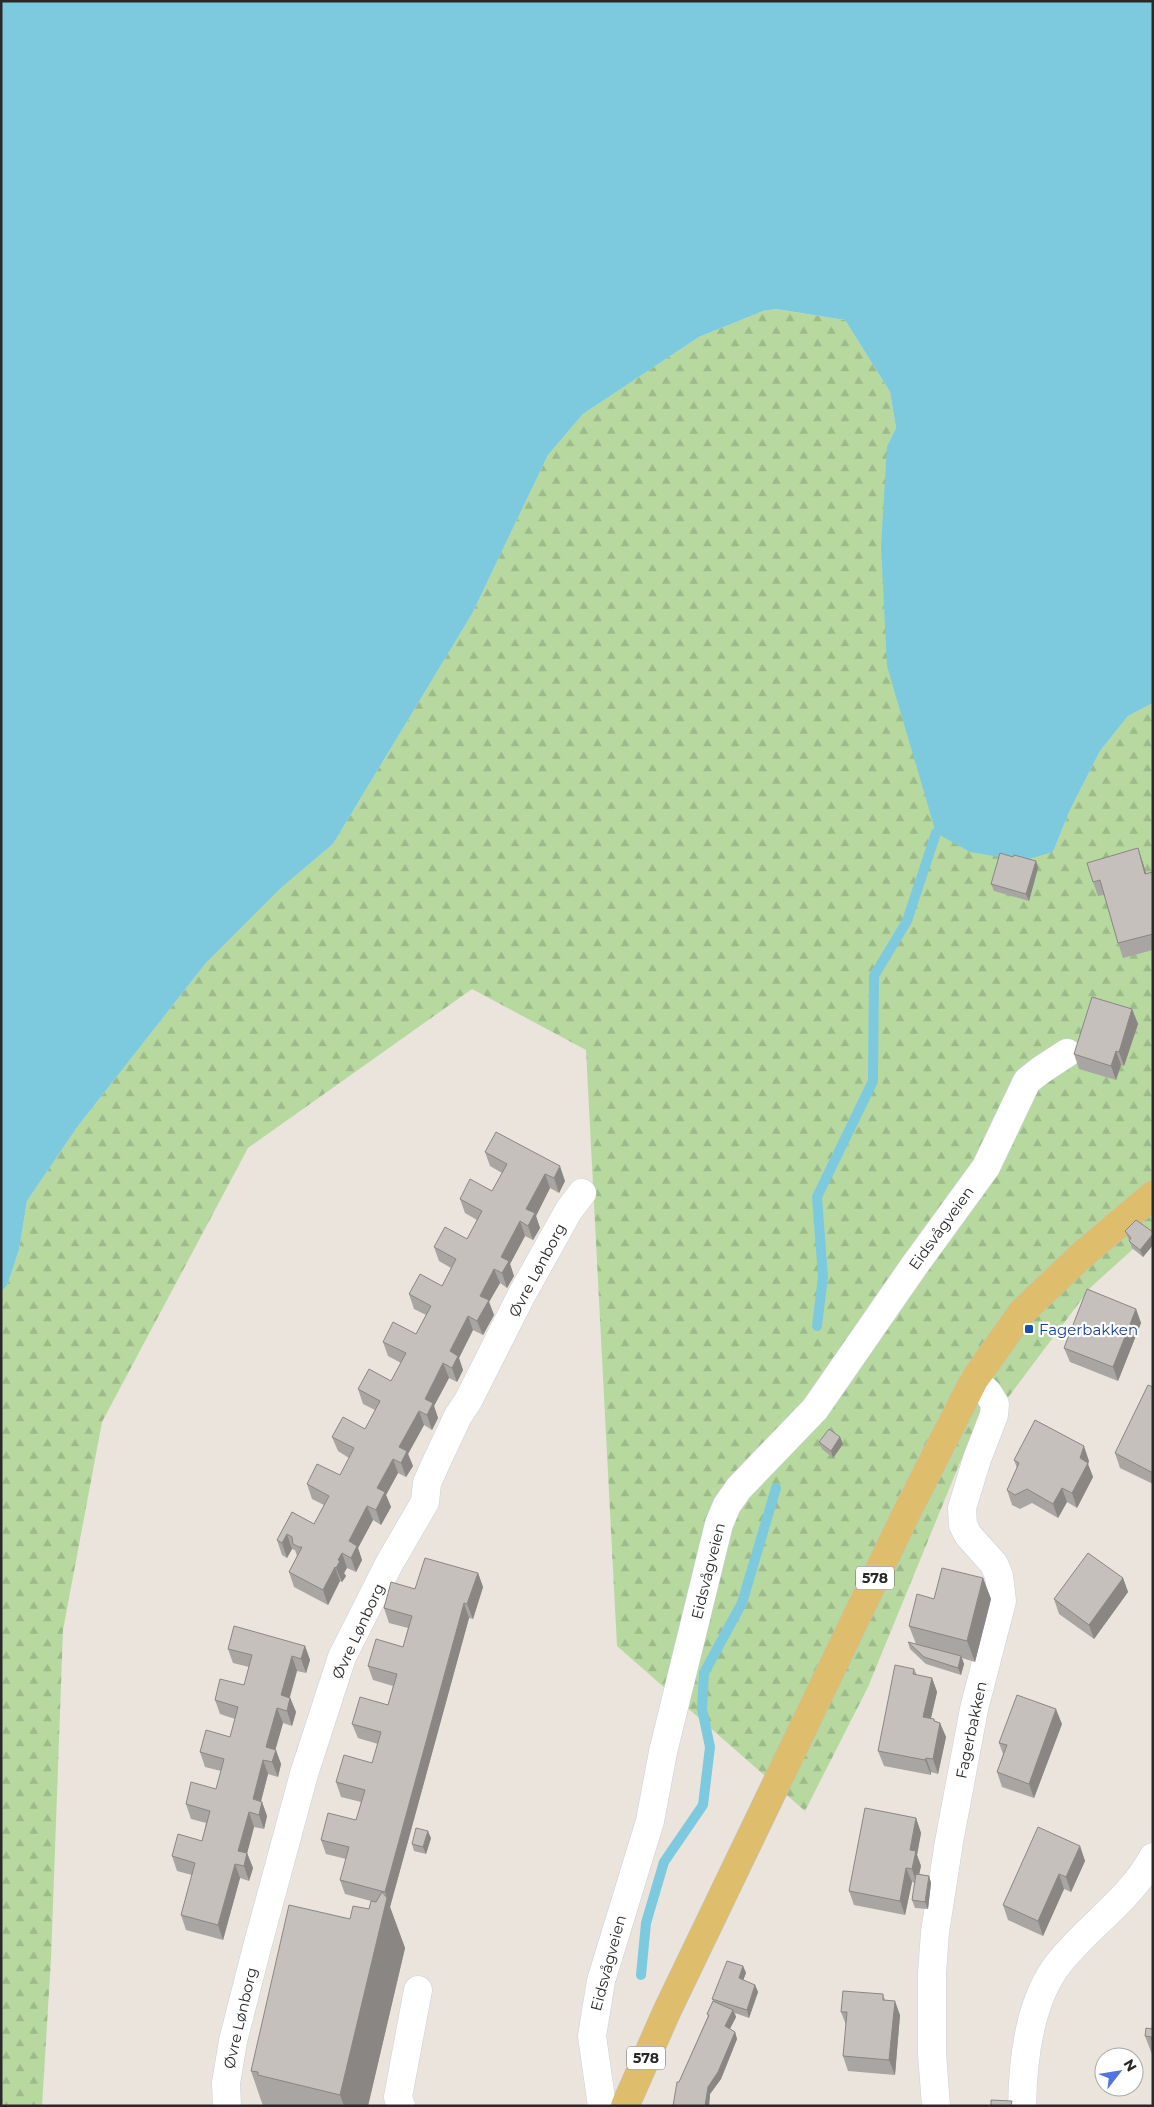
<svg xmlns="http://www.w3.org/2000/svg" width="1154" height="2107" font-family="Montserrat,sans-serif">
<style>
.forest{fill:url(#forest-firs)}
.water{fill:#7dcadf}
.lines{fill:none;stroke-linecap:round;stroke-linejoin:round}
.stream{stroke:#7dcadf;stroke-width:10}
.minor-casing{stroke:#cbcfd9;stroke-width:29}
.major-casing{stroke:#c3c3c3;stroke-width:29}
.minor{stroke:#fff;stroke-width:28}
.major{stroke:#debe6d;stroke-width:28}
.wall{fill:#a9a5a2}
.shaded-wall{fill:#8a8684}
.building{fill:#c5c0bc;stroke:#8a8684}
.transit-dot{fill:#1a4fb4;stroke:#fff;stroke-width:2}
.labels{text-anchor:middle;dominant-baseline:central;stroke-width:4.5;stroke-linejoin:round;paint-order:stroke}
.shield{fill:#fff;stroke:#696969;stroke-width:1}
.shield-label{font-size:14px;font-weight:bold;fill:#292929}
.street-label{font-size:15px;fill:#292929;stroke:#fff}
.transit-label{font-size:15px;fill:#164399;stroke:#fff;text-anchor:start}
</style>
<defs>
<pattern id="forest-firs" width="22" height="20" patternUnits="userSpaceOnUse" patternTransform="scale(1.25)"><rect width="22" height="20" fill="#b7d9a0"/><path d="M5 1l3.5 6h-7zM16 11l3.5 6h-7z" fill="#9dba8a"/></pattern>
</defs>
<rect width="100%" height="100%" fill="#eae4dd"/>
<path class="forest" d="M776,309L845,320L890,392L896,428L887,446L1053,852L1070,810L1100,751L1128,716L1153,703V1231L1091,1287L961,1460L868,1687L805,1811L617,1646L586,1050L472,989L248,1148L102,1422L63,1630L51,1959L42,2106H1V1291L7,1286L19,1250L27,1201L78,1126L206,963L281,888L333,844L472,614L548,455L583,414L699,337L763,311Z"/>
<path class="water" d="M1,1H1153V703L1128,716L1100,751L1070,810L1053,852L1022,861L970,852L936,833L887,666L881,546L887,446L896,428L890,392L845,320L776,309L763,311L699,337L583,414L548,455L472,614L333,844L281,888L206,963L78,1126L27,1201L19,1250L7,1286L1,1291Z"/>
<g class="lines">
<path class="stream" d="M817,1326L823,1277L817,1197L873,1081L874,976L907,921L936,833
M641,1975L646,1923L664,1862L703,1805L710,1747L702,1709L704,1673L742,1603L776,1488"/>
<g class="minor-casing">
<path id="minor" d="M227,2106L226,2083L233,2041L256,1951L304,1774L342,1657L389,1564L425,1502L427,1483L435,1465L458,1416L468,1401L521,1296L569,1210L582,1193
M401,2106L398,2097L418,1990
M602,2106L592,2036L601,1981L650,1821L663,1752L719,1524L727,1505L739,1488L815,1409L914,1266L986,1167L1027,1081L1041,1070L1067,1053
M936,2106L932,2053V1974L935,1932L949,1842L974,1709L1002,1601L999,1576L994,1564L968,1535L963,1525L962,1508L977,1459L994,1415L995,1404L988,1393L974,1380
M1022,2106C1023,2059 1029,2001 1059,1963C1088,1926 1131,1899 1153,1857"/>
</g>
<g class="major-casing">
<path id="major" d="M625,2106L667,2011L906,1514L974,1380L1022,1312L1082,1255L1153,1195"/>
</g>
<use href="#minor" class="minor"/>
<use href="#major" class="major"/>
</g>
<path class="wall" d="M1138,848L1146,874L1153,872V950L1123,958L1118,943L1104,895L1098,896L1093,882Z
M1013,857L1036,861L1038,868L1029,901L994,891L991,884Z
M1132,1009L1138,1024L1124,1066L1121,1065L1116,1080L1079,1069L1074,1054Z
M485,1152L565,1181L559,1193L550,1188L536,1216L540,1228L533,1240L525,1236L510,1264L514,1276L507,1288L500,1283L489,1302L494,1315L483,1335L473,1330L459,1358L463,1370L457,1382L449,1378L434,1406L438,1418L432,1430L424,1425L408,1454L413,1466L406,1477L398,1473L386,1495L391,1507L381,1525L373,1520L358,1548L362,1560L356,1572L347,1568L344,1573L346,1576L342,1582L340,1581L328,1605L294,1587L289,1572L297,1556L295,1550L292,1549L287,1558L282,1555L277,1540L292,1512L314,1524L324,1505L312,1499L307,1484L340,1475L349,1458L338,1451L332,1437L365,1429L375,1410L363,1404L358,1389L391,1381L401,1363L388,1356L383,1342L416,1334L426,1315L414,1309L409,1294L442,1286L451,1268L439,1261L434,1247L467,1239L477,1220L465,1213L460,1199L492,1191L502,1173L490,1166Z
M1125,1231L1153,1232V1245L1143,1257L1132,1248L1129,1240L1128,1238Z
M1136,1309L1141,1323L1118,1381L1070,1362L1064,1348Z
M1153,1387V1484L1120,1468L1115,1453Z
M840,1437L843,1444L833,1458L822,1449L819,1442Z
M1014,1460L1089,1461L1088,1464L1093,1477L1077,1508L1067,1502L1058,1518L1032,1503L1020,1509L1012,1505L1007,1490L1017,1468Z
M478,1573L483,1587L473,1619L469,1618L390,1907L405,1948L368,2106H263L251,2071L350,1919L369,1909L371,1901L345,1894L340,1880L346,1859L326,1854L321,1840L356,1820L361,1802L341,1797L336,1782L372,1763L378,1744L358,1738L352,1724L388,1705L393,1686L373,1680L368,1666L403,1647L408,1628L389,1623L384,1608L415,1589Z
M983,1578L991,1599L975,1662L962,1658L964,1664L961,1675L926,1664L910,1649L908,1642L916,1644L909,1626L934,1599Z
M1123,1578L1128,1592L1094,1639L1059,1614L1054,1599Z
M305,1646L310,1660L306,1673L297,1671L290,1697L296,1712L292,1726L283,1723L275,1749L281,1764L278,1777L268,1774L261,1801L262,1802L267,1816L264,1829L254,1827L247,1853L253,1868L249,1881L240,1878L223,1940L186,1930L181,1915L192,1875L177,1871L172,1856L202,1841L206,1823L191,1819L186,1804L216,1789L221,1771L205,1767L200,1752L230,1737L235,1719L220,1714L215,1700L244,1685L249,1667L233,1663L228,1649Z
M914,1669L917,1675L932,1678L937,1692L931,1718L935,1721L940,1723L946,1737L938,1774L931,1772V1775L884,1766L878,1751Z
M1062,1724L1034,1798L1002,1787L997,1772L1003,1754L999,1743Z
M916,1818L921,1833L917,1855L921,1866L919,1874L929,1876L931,1883L928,1909L915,1908L912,1900L915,1883L912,1882L905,1915L854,1905L849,1891Z
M431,1838L426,1854L414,1851L412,1844Z
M1080,1846L1085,1861L1071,1892L1064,1889L1043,1936L1008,1920L1003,1905Z
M743,1966L746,1973L743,1980L755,1985L758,1992L749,2018L735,2013L736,2017L730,2029L735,2032L737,2039L721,2079L710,2094L709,2106H673L679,2082L708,2016L707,2014L713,2001L712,1999Z
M883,1994L885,2000L900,2015L895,2075L848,2071L843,2056L846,2025L841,2012Z
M1153,2020V2057L1145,2036L1152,2029Z"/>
<path class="shaded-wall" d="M1138,848L1143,863L1151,889L1145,874Z
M1036,861L1038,868L1029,901L1026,894Z
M1132,1009L1138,1024L1124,1066L1119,1052Z
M1116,1051L1121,1065L1116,1080L1111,1066Z
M560,1166L565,1181L559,1193L554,1178Z
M545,1174L550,1188L536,1216L540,1228L533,1240L528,1226L526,1209Z
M520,1221L525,1236L510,1264L514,1276L507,1288L502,1273L501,1257Z
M1153,1234V1245L1143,1257L1140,1250Z
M494,1269L500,1283L489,1302L494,1315L483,1335L477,1321L480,1296Z
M1136,1309L1141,1323L1118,1381L1113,1367Z
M468,1316L473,1330L459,1358L463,1370L457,1382L452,1368L450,1351Z
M443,1363L449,1378L434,1406L438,1418L432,1430L427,1415L425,1399Z
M419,1411L424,1425L408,1454L413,1466L406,1477L401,1463L399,1447Z
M840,1437L843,1444L833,1458L831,1451Z
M1084,1446L1089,1461L1088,1464L1093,1477L1077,1508L1072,1493L1080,1458Z
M393,1459L398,1473L386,1495L391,1507L381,1525L376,1510L377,1488Z
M1062,1488L1067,1502L1058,1518L1053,1504Z
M367,1506L373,1520L358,1548L362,1560L356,1572L351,1558L349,1541Z
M287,1534L292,1549L287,1558L282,1543Z
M342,1553L347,1568L344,1573L346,1576L342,1582L336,1568L338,1560Z
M335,1567L340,1581L328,1605L323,1590Z
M478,1573L483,1587L473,1619L467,1604Z
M983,1578L991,1599L975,1662L967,1641Z
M1123,1578L1128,1592L1094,1639L1089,1625Z
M464,1603L469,1618L390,1907L405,1948L368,2106H344L340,2095L387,1898L385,1892Z
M305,1646L310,1660L306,1673L301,1659Z
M292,1656L297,1671L286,1710L281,1695Z
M961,1656L964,1664L961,1675L958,1668Z
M932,1678L937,1692L928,1731L923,1717Z
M290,1698L296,1712L292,1726L287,1711Z
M277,1708L283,1723L272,1762L266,1747Z
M1056,1709L1062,1724L1034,1798L1029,1784Z
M934,1719L939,1731L940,1723L946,1737L938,1774L933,1759Z
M276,1750L281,1764L278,1777L272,1762Z
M926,1758L931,1772V1775L925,1760Z
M263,1760L268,1774L258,1813L253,1799Z
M262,1802L267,1816L264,1829L259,1815Z
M249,1812L254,1827L244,1865L238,1851Z
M916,1818L921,1833L917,1855L921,1866L917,1884L912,1869L910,1850Z
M428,1831L431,1838L426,1854L423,1847Z
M1080,1846L1085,1861L1071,1892L1066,1877Z
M247,1853L253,1868L249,1881L244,1866Z
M235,1864L240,1878L223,1940L218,1925Z
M906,1868L912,1882L905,1915L900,1901Z
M1059,1874L1064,1889L1043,1936L1038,1921Z
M929,1876L931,1883L928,1909L925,1902Z
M743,1966L746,1973L741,1986L739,1978Z
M755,1985L758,1992L749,2018L747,2010Z
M895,2001L900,2015L895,2075L889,2060Z
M733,2010L736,2017L727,2034L725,2026Z
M735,2032L737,2039L721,2079L710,2094L709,2106H705L708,2087Z"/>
<path class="building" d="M1138,848L1145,874L1153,872V934L1118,943L1100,880L1093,882L1087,863Z
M1000,853L1013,857L1014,855L1036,861L1026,894L991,884Z
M1092,997L1132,1009L1119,1052L1116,1051L1111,1066L1074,1054Z
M496,1132L560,1166L554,1178L545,1174L526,1209L535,1213L528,1226L520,1221L501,1257L509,1261L502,1273L494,1269L480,1296L489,1300L477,1321L468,1316L450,1351L458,1356L452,1368L443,1363L425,1399L433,1403L427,1415L419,1411L399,1447L407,1451L401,1463L393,1459L377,1488L385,1492L376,1510L367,1506L349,1541L357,1546L351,1558L342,1553L338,1560L340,1561L336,1568L335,1567L323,1590L289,1572L302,1547H299L293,1544L292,1537L287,1534L282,1543L277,1540L292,1512L314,1524L329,1496L307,1484L317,1464L340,1475L354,1448L332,1437L343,1417L365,1429L380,1401L358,1389L369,1369L391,1381L406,1353L383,1342L393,1322L416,1334L431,1306L409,1294L420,1274L442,1286L456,1259L434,1247L445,1227L467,1239L482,1211L460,1199L470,1179L492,1191L507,1164L485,1152Z
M1136,1220L1153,1232V1234L1140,1250L1129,1241L1131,1238L1125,1231Z
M1087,1289L1136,1309L1113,1367L1064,1348Z
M1148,1385L1153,1387V1473L1115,1453Z
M1035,1420L1084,1446L1080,1458L1088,1463L1072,1493L1062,1488L1053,1504L1027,1489L1015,1495L1007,1490L1019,1463L1014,1460Z
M829,1429L840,1437L831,1451L819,1442Z
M1088,1553L1123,1578L1089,1625L1054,1599Z
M425,1558L478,1573L467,1604L464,1603L385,1892L340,1880L349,1847L321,1840L328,1813L356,1820L365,1790L336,1782L344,1755L372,1763L381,1732L352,1724L360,1697L388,1705L397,1674L368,1666L376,1639L403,1647L412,1616L384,1608L391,1582L415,1589Z
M942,1568L983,1578L967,1641L909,1626L917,1594L934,1599Z
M234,1626L305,1646L301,1659L292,1656L281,1695L290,1698L287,1711L277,1708L266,1747L276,1750L272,1762L263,1760L253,1799L262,1802L259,1815L249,1812L238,1851L247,1853L244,1866L235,1864L218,1925L181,1915L195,1863L172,1856L178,1834L202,1841L210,1811L186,1804L191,1782L216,1789L224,1759L200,1752L206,1730L230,1737L238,1707L215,1700L220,1679L244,1685L252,1655L228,1649Z
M908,1642L961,1656L958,1668L924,1657Z
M895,1665L914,1669L913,1674L932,1678L923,1717L934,1719V1721L940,1723L933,1759L926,1758L925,1760L878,1751Z
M1017,1695L1056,1709L1029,1784L997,1772L1007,1745L999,1743Z
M865,1808L916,1818L910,1850L916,1851L912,1869L906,1868L900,1901L849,1891Z
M1038,1827L1080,1846L1066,1877L1059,1874L1038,1921L1003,1905Z
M416,1828L428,1831L423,1847L412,1844Z
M916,1874L929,1876L925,1902L912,1900Z
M382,1892L387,1898L340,2095L258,2075V2072L251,2071L289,1905L350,1919L353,1906L369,1909L371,1901L376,1902Z
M727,1961L743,1966L739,1978L755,1985L747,2010L712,1999Z
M843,1991L883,1994V2000L895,2001L889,2060L843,2056L847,2012H841Z
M713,2001L733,2010L725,2026L735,2032L718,2072L708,2087L705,2106H673L677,2082H679L709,2015L707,2014Z
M1153,2020V2040H1151L1152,2037L1145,2036L1146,2028L1152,2029Z
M991,2100L1012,2101L1011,2106H991Z"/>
<rect class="transit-dot" x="1024" y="1324" width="10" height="10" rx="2.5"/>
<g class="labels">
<g class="shield">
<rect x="856" y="1566.5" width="38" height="23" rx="4"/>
<rect x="627" y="2046.5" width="38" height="23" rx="4"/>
</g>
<g class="shield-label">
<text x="875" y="1578">578</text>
<text x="646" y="2058">578</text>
</g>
<g class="street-label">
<text transform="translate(941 1228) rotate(-54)">Eidsvågveien</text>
<text transform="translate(537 1270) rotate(-62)">Øvre Lønborg</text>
<text transform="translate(708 1571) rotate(-76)">Eidsvågveien</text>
<text transform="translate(358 1631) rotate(-65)">Øvre Lønborg</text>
<text transform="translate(971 1730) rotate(-78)">Fagerbakken</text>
<text transform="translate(608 1963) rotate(-75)">Eidsvågveien</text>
<text transform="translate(240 2018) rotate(-77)">Øvre Lønborg</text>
</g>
<g class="transit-label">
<text x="1039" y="1329">Fagerbakken</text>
</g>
</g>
<rect width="1154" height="2107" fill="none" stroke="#292929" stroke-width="5"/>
<g transform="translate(1119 2072) rotate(59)"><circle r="24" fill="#ffffff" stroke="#a9a9a9"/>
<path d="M0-4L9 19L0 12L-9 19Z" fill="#5173e3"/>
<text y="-8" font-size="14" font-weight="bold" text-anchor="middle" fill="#292929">N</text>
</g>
</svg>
